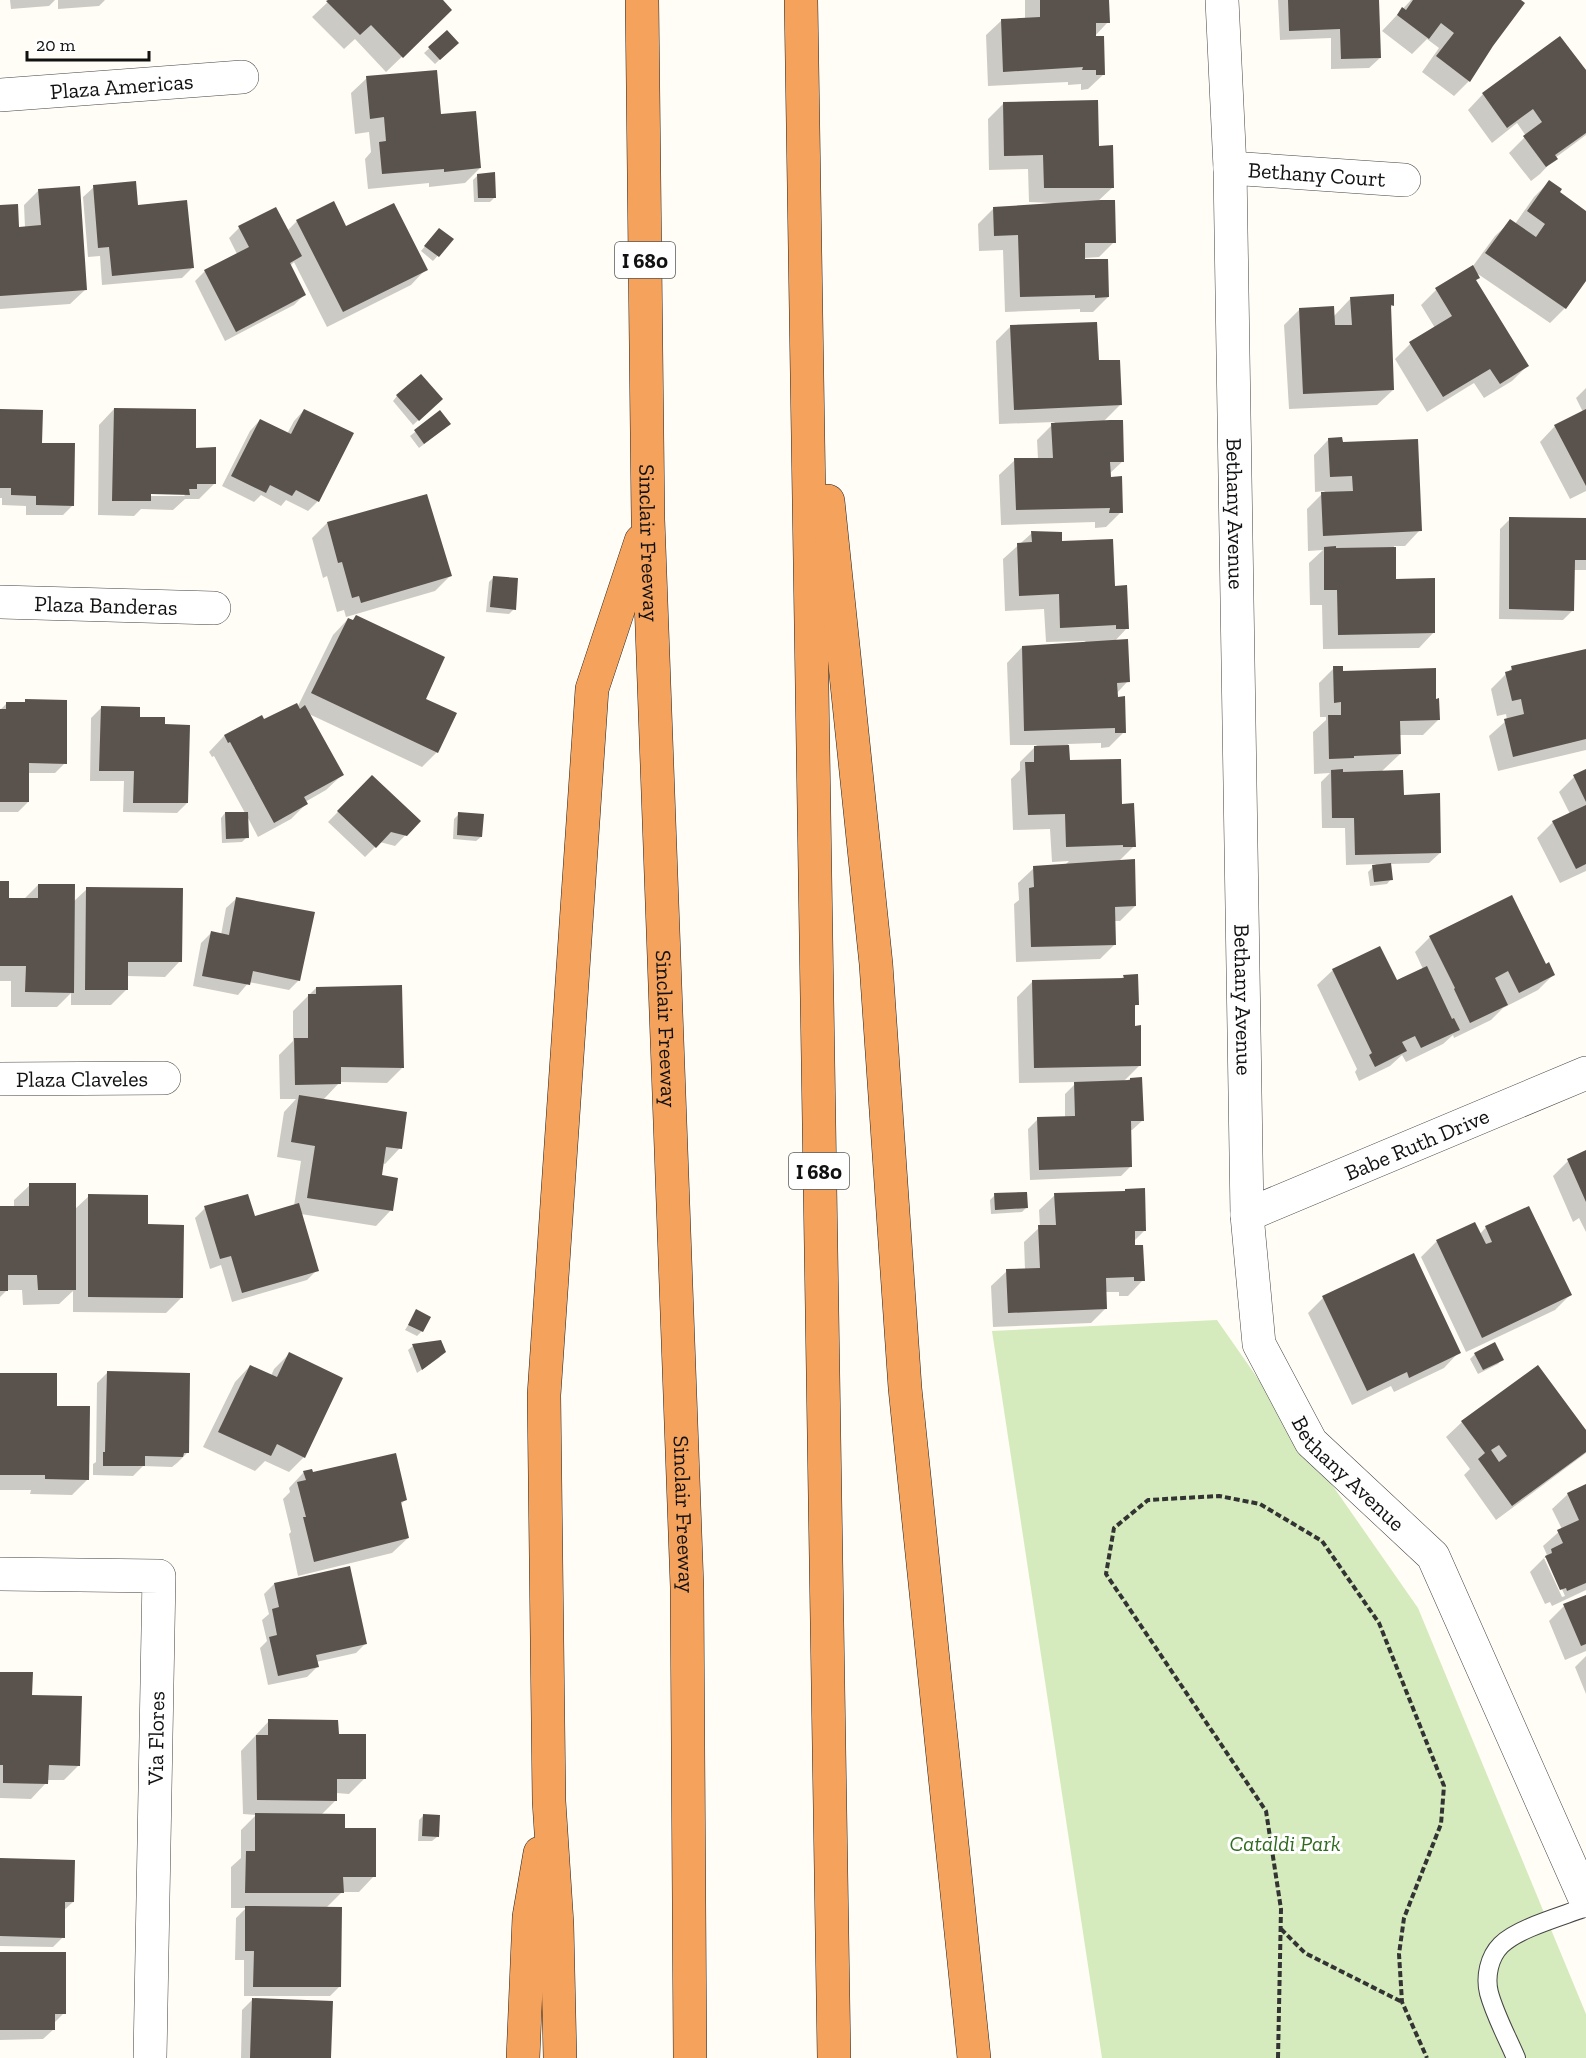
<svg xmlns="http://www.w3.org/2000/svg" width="1586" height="2058" font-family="'Zilla Slab',serif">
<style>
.green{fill:#d5ebbd}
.shadow{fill:#0003;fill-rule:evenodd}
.building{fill:#5a524d;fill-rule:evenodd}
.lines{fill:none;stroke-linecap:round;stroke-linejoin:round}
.lane-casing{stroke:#444;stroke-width:20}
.street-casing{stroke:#444;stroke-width:34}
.highway-casing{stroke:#222;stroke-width:34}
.path{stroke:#333;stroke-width:4;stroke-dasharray:6 3;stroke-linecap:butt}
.lane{stroke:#fff;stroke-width:18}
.street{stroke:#fff;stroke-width:33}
.highway{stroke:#f5a25d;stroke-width:33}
.labels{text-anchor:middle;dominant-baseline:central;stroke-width:6;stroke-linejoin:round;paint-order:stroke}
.shield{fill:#fff;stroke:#585858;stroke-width:1.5}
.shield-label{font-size:21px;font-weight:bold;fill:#111}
.street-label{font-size:22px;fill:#111;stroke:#fff}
.park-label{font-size:22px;font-style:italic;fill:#2f6b1f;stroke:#fff}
</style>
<rect width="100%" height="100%" fill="#fffdf5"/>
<path class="green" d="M1217,1320L1418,1608L1586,2014V2058H1102L992,1331Z"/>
<path class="shadow" d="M10,0H55L49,6L11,9Z
M58,0H105L99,6L58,9Z
M330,0H441L435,25L386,72L355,39L344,49L312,17Z
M1025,0H1108V22L1093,38L1104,74L1088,89L1081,90V84L1068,85V82L988,86L986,35L1002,20L1025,19Z
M1278,0H1378L1380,58L1369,68L1331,69V38L1280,40Z
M1411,0H1518L1469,81L1454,96L1422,72L1439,48L1427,39L1412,54L1382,31Z
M447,32L457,43L435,64L424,53Z
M1560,38L1586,73V135L1555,158L1540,174L1531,181L1509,153L1526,136L1517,123L1492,143L1468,110L1483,94Z
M367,78L439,115L480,168L465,183L429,187V183L368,189L365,159L371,152L369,132L355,134L351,93Z
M1003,104L1098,147L1113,187L1097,202L1114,242L1099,257L1084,258L1108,297L1093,312H1080V309L1005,312L1003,250L979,251L978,224L993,209L1053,205V203L1029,202L1028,169L989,170L988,119Z
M478,175L495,197L490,202H474L473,180Z
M1549,182L1558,192L1586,213V279L1565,308L1550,323L1475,272L1478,278L1475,281L1527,366L1512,381L1484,398L1474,383L1427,412L1395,359L1410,344L1435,328L1421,305L1436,290L1473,266L1495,236L1511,221L1515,224L1534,197Z
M94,187L136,206L192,268L182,278L102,285L100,256L88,257L83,197Z
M39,190L86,289L70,304L0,309V206L18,228H25L24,205Z
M297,221L346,228L426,269L411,285L327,327L294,262L290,266L304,295L294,305L225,341L195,281L205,271L237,254L229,238L239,228L287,231Z
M435,234L452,240L433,261L421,251Z
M1351,298L1393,305L1389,309L1393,390L1377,405L1289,409L1284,325L1300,309L1334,316Z
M1011,326L1097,362L1120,405L1103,422L1123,461L1109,474L1121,512L1106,527L1095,528V522L1001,525L999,475L1015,460L1038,459L1037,440L1055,422L999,424L996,341Z
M1586,388V491L1570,499L1540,442L1555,426L1583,412L1576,398Z
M397,396L441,399L413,425L393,401Z
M114,409L194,449L214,484L199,499H185L173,510L141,509L134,516L98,515L99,425ZM143,493H187L184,496H143Z
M0,410L41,444L73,505L63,515H26V506L2,505V498H0Z
M304,410L318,501L308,511L286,500L281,506L261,495L254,502L222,486L250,431L260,420L287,434L294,421Z
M440,412L445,428L419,448L410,436Z
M1329,439L1342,443L1420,530L1405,546H1394L1395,581L1434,632L1419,648L1323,649L1322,605H1310L1309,563L1323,550L1308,551L1307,509L1325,491L1315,492L1314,455Z
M1510,519L1586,520V570H1573V610L1563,620L1499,619L1500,529Z
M327,523L450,576L435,591L346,617L344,610L337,612L327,576L323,578L312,538Z
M1032,533L1060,543L1113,588L1127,628L1114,642L1128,681L1116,694L1124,732L1109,747L1101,748V743L1068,744V762L1121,806L1134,846L1119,861L1135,906L1120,921H1114L1115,944L1100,959L1016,962L1014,904L1019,900L1018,883L1034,868L1063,867L1069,861L1052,862L1050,829L1013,830L1011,779L1020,770V762L1037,745H1010L1007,663L1022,647L1086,643L1085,641L1046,642L1044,609L1005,611L1003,559Z
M493,578L514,609L509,614L486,612L489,582Z
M348,619L424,700L437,752L422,767L309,714L342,775L326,790L305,802L306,804L291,819L258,837L247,816V837L242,842L222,843L221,818L225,813H245L214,756L212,757L209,752L224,736L261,717L264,721L297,708L333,635Z
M1586,650V750L1498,771L1489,736L1507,720L1506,714L1497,716L1491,689L1512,668Z
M1334,668L1341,672L1435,701L1438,720L1423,735H1399L1400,754L1381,772L1402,796L1440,853L1429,863L1390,864L1391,879L1387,884L1370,886L1368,872L1376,864L1346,865L1345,828H1322L1321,782L1330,773L1314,774L1313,732L1326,720V717H1320L1319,683Z
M26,701L65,763L55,773H28V802L18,812H0V710L7,703H23Z
M101,708L164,726L187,803L177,813L123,812L124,781H90L91,718Z
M1586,771V871L1560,883L1537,838L1553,822L1570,814L1559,792L1574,777Z
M372,777L419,821L395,846L380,842L365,857L328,822Z
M459,814L481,837L476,841L453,839L454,819Z
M0,882L7,899H24L38,885L73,902L87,889L180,961L165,977L127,976V989L111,1005H71V993L57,1007H11V981H0Z
M237,898L299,980L289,990L249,982L238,995L193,986L201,943L211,933L221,935L226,908Z
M1430,937L1553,975L1538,990L1503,1008L1491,1020L1454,1038L1453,1035L1443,1044L1406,1062L1402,1055L1390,1066L1359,1081L1355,1072L1357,1069L1317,985L1333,970L1396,982L1423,969L1415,952Z
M1124,976L1137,1004L1133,1008V1027L1140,1065L1123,1082L1130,1079L1143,1120L1132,1130H1129L1131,1166L1121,1176L1030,1180L1028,1129L1038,1119L1065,1118V1094L1077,1082L1019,1083L1017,997L1032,982L1120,980Z
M316,988L402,1068L387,1083L340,1082L323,1100L400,1148L385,1164L382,1163L380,1176L391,1210L376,1226L301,1214L317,1270L307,1280L232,1302L221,1265L210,1269L195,1218L205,1208L254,1218L294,1206L301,1161L277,1157L284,1112L296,1099H280L279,1055L293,1041V1011Z
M1586,1152V1232L1579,1218L1573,1222L1553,1176L1568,1161Z
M30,1185L74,1210L89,1196L146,1226L181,1298L166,1313L73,1312V1291L59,1304L23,1305L22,1290H7L0,1297V1207H14V1200Z
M1126,1190L1145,1230L1134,1241L1143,1280L1128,1296H1119V1292H1105L1106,1308L1091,1323L993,1327L991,1286L1007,1271L1025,1270L1024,1242L1040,1227L1039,1210L1055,1195L1124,1192Z
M995,1195L1026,1208L1022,1212L991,1214L990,1200Z
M1475,1224L1480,1234L1486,1227L1570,1295L1555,1310L1466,1352L1421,1257L1436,1242Z
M1323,1298L1459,1352L1444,1368L1394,1392L1391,1386L1352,1405L1308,1313Z
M417,1311L422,1331L417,1336L405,1330Z
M413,1346L440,1357L417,1373L408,1350Z
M289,1354L304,1457L289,1472L265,1461L255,1471L203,1447L235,1382L250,1366L271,1376L274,1369Z
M1475,1354L1502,1359L1498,1364L1478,1374L1470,1359Z
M1538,1367L1586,1433V1453L1496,1520L1464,1475L1470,1469L1446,1437L1462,1422Z
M107,1373L187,1453L177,1463L172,1467L143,1466L133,1476L93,1475V1464L96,1462L97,1383Z
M0,1374L56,1407L88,1479L72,1495L30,1494L31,1490H0Z
M304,1472L406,1499L400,1505L408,1538L392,1553L298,1576L289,1534L291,1532L283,1499L290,1492L289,1488Z
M1586,1485V1590L1552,1606L1550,1602L1545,1604L1530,1572L1547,1555L1543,1546L1562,1529L1552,1509L1568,1494ZM1544,1558H1548L1565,1596L1562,1597Z
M274,1584L366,1643L356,1653L316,1662L317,1667L307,1677L268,1685L260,1648L267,1641L262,1620L269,1614L264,1594Z
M1586,1597V1651L1565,1660L1549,1621L1564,1606Z
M1586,1656V1694L1575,1667Z
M0,1673L30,1696L79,1765L64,1780H47L46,1783L31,1799L0,1798Z
M269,1721L337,1736L365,1778L349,1794L336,1793V1800L321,1815L343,1829L374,1876L359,1892H342L326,1908L340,1986L330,1996H244V1960H235L236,1918L246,1908H231V1867L241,1858V1830L256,1815L243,1814L241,1751Z
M424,1815L437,1837L432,1841H418L419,1820Z
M0,1860L73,1902L63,1911V1937L53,1947L0,1946Z
M0,1954L64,2013L53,2024L54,2029L43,2039L0,2040Z
M252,2000L330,2058H241L242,2010Z"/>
<path class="building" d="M328,0H443L452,10L403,58L371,25L360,35L326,1Z
M1040,0H1109L1110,23H1096V36H1104L1105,75H1096V70H1082L1083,67L1003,72L1001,19L1040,17Z
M1288,0H1379L1381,58L1341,59L1340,29L1289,31Z
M1413,0H1521L1525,3L1493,46L1470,82L1436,56L1454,33L1441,23L1429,39L1397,15L1402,7L1406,10Z
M447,30L459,43L440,60L428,47Z
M1560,36L1586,70V133L1555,155L1558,159L1546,167L1523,136L1542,122L1533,109L1507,128L1482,93Z
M437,70L441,114L476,111L481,168L444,172V169L382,174L379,142L386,141L384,117L370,119L366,76Z
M1098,100L1099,146L1113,145L1114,188H1044L1043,155L1004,156L1003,102Z
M495,172L496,198H478L477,174Z
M1549,180L1562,189L1560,192L1586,211V281L1566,309L1485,253L1510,219L1536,237L1545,224L1527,211Z
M136,181L138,205L187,200L194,268L112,276L109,247L98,248L93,185Z
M80,186L87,290L0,296V205L18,204L19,227L41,225L38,189Z
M1101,200H1115L1116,243H1085V259H1108L1109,297L1095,298V295L1020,297L1018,235L994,236L993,207Z
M334,201L346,226L394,203L428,270L343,312L296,220Z
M276,207L302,256L290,263L306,295L236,332L204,270L249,247L238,226Z
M439,228L454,239L439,257L424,246Z
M1473,265L1480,278L1476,280L1529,366L1500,384L1490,369L1443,397L1409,342L1452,316L1435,288Z
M1394,294V306L1391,305L1394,390L1303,394L1299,308L1334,306L1335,325H1352L1350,297Z
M1097,322L1099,360H1120L1122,405L1014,410L1010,325Z
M421,374L443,399L419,421L396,395Z
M114,408L196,409V448L216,447V484H197V489H189L190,495L151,494V501H112Z
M0,409L43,410L42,443H75L74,506L36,505V496L11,495V488H0Z
M304,409L354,433L319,502L296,490L292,496L270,485L266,493L231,476L260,419L291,434Z
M1586,409V486L1554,425Z
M440,410L451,424L424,444L414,430Z
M1110,420H1123L1124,462H1110L1111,477L1122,476L1123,513H1109L1110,508L1016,510L1014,458H1053L1051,423Z
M1342,437L1343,442L1418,439L1422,531L1323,536L1321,492L1353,491L1352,476L1330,477L1328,438Z
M427,494L452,576L361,603L359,596L352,598L342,562L338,563L327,522Z
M1509,517L1586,518V560H1575L1574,611L1509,609Z
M1031,531L1062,532V541L1113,539L1115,586L1127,585L1129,629H1116V625L1060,628L1059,594L1019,596L1017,543L1032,542Z
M1336,546V548L1396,547V579L1435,578V633L1338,635L1337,590H1324V547Z
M493,576L518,578L516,610L490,607Z
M356,615L445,657L426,699L457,713L438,753L311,693L348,618L353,620Z
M1128,639L1130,682L1117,683L1118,697L1125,696L1126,733H1115V728L1024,731L1022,646Z
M1586,649V739L1513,757L1504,719L1524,714L1521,699L1512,701L1505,672L1512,670L1511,666Z
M1333,666H1343V671L1436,668V699L1439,698L1440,720L1400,721L1401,754L1354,756V758L1329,759L1328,715H1341V702L1334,703Z
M25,699L67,700V764L29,763V802H0V709H6V702H25Z
M297,703L300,709L305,705L344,775L304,797L308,804L274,823L230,742L228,743L224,735L262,715L264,719Z
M101,706L140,707V717H165V724L190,725L188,803H133L134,771H99Z
M1069,745L1070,760L1121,759L1122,804L1134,803L1136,847H1123V845L1066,847L1065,814L1028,815L1025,762H1034V746Z
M1343,769V772L1403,770L1404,795L1440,793L1441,853L1355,855L1354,818H1332L1331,770Z
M1586,769V802L1573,775Z
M372,775L421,821L407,836L391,832L376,848L337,811Z
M1586,805V864L1576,869L1552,821Z
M225,812H248L249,838L226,839Z
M458,812L484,814L482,837L457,835Z
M1135,859L1136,906L1115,907L1116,945L1031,947L1029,888L1034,887L1033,866Z
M1391,863L1393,880L1374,882L1372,865Z
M0,881H9V898H38V884H75L74,993L25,992L26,966H0Z
M86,887L183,888L182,962H128V990H85Z
M1512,895L1546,964L1549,962L1555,975L1519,993L1508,971L1495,978L1508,1005L1470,1023L1454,989L1455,988L1429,936Z
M236,897L315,912L300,981L253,971L250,985L202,976L211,931L229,935Z
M1380,946L1397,980L1427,966L1452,1019L1454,1018L1460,1030L1421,1048L1415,1036L1402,1042L1407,1051L1375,1067L1369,1055L1372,1053L1332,969Z
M1138,974L1139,1005H1135V1026L1141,1025V1066L1034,1068L1032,980L1124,978L1123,975Z
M402,985L404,1068L341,1067V1084L295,1085L294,1038H308V994H316V987Z
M1142,1077L1144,1121H1131L1132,1167L1039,1170L1037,1117L1075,1116L1074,1082L1130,1080V1078Z
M299,1095L407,1112L402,1149L386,1147L382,1175L398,1178L393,1211L307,1198L315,1146L291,1142Z
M1586,1150V1202L1567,1159Z
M29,1183H76V1290H38L37,1275H8V1291H0V1206H29Z
M1145,1188L1146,1231H1135V1245H1143L1145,1281H1134V1277L1106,1278L1107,1309L1008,1313L1006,1269L1040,1268L1038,1225H1056L1054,1193L1125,1191V1189Z
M1027,1192L1028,1208L995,1210L994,1193Z
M88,1194L148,1195V1224L184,1225L183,1298L88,1297Z
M248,1194L255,1216L299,1203L319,1271L242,1293L231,1256L220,1259L204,1206Z
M1529,1206L1572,1295L1482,1338L1436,1240L1475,1222L1486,1244L1492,1242L1485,1226Z
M1414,1253L1461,1353L1409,1378L1407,1372L1367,1391L1322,1296Z
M416,1309L431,1317L423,1332L408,1325Z
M441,1340L446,1352L422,1370L412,1344Z
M1495,1342L1504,1360L1483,1370L1474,1353Z
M289,1352L343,1378L305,1458L277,1444L271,1456L218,1432L250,1365L277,1377Z
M1538,1365L1586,1430V1452L1512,1506L1478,1459L1485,1453L1461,1421ZM1499,1445L1507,1456L1499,1462L1491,1450Z
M107,1371L190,1373L189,1453H184L183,1457L145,1456V1466H103V1452H105Z
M0,1373H57V1406H90L89,1480L45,1479V1475H0Z
M396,1453L407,1500L401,1502L409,1538L314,1562L303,1517H306L297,1482L306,1480L303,1471L312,1469L313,1472Z
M1586,1484V1583L1567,1591L1566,1588L1560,1590L1545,1556L1552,1553L1551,1549L1563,1543L1557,1530L1579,1520L1567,1493Z
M350,1566L367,1644L316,1655L319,1667L278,1676L269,1637L277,1635L272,1609L279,1607L274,1583Z
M1586,1595V1644L1581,1646L1563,1604Z
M0,1672H33L32,1695L82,1696L80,1766L49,1765L48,1784L3,1783V1765H0Z
M268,1719L338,1720L339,1734H366V1779H337V1801L257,1800L256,1735H268Z
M255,1813L345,1814V1828H376V1877H343L344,1893H245L246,1851H255Z
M423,1814L440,1815L439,1837L422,1836Z
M0,1858L75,1860L74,1902H65V1938L0,1936Z
M245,1906L342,1907L341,1987H253L254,1951H245Z
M0,1952H66V2014H55V2030H0Z
M252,1998L333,2001L331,2058H250Z"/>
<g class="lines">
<g class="lane-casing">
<path id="lane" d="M1516,2058C1507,2037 1495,2015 1489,1993C1485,1977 1489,1957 1501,1945C1518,1928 1563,1916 1586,1907"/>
</g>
<g class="street-casing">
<g id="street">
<path id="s1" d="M1222,0L1230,168L1247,1215L1259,1344L1311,1442L1433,1556L1586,1901"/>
<path id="s2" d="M0,95L242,77"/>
<path id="s3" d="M1230,168L1404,180"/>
<path id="s4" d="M0,602L214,608"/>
<path id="s5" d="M0,1079L164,1078"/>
<path id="s6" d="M1247,1215L1586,1073"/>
<path d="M0,1574L159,1576L150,2058"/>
</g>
</g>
<g class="highway-casing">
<g id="highway">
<path id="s7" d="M642,0L648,519L687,1587L690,2058"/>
<path d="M801,0L834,2058"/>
<path d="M828,501L876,964L905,1388L974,2058"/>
<path d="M523,2058L529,1917L540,1853"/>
<path d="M560,2058L557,1924L549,1801L544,1395L592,689L641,541"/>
</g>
</g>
<path class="path" d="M1281,1929L1305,1953L1402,2002
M1278,2058L1281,1909L1266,1811L1106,1574L1114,1528L1148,1500L1219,1496L1260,1504L1322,1541L1379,1623L1444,1786L1441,1824L1404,1918L1399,1954L1402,2002L1427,2058"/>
<use href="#lane" class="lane"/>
<use href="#street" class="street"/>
<use href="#highway" class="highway"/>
</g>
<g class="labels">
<g class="shield">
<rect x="615" y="242" width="60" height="36" rx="4.5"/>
<rect x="789" y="1153" width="60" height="36" rx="4.5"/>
</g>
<g class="shield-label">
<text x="645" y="260">I 680</text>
<text x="819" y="1171">I 680</text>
</g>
<g class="street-label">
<text stroke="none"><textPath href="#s2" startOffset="122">Plaza Americas</textPath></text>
<text stroke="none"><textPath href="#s3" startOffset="87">Bethany Court</textPath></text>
<text stroke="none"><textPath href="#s1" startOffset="514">Bethany Avenue</textPath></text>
<text stroke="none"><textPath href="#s7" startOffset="543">Sinclair Freeway</textPath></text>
<text stroke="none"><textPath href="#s4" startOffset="106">Plaza Banderas</textPath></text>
<text stroke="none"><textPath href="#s1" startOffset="1000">Bethany Avenue</textPath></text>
<text stroke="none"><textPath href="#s7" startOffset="1029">Sinclair Freeway</textPath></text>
<text stroke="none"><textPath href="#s5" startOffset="82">Plaza Claveles</textPath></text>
<text stroke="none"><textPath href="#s6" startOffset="184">Babe Ruth Drive</textPath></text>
<text stroke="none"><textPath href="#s1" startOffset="1504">Bethany Avenue</textPath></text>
<text stroke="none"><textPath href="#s7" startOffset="1515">Sinclair Freeway</textPath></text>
<text transform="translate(156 1738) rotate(-89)">Via Flores</text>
</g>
<g class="park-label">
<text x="1285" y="1843">Cataldi Park</text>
</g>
</g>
<path d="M27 51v9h122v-9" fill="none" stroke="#111111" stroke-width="3"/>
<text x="36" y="51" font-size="18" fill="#111111" stroke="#ffffff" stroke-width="4.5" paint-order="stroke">20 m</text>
</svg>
